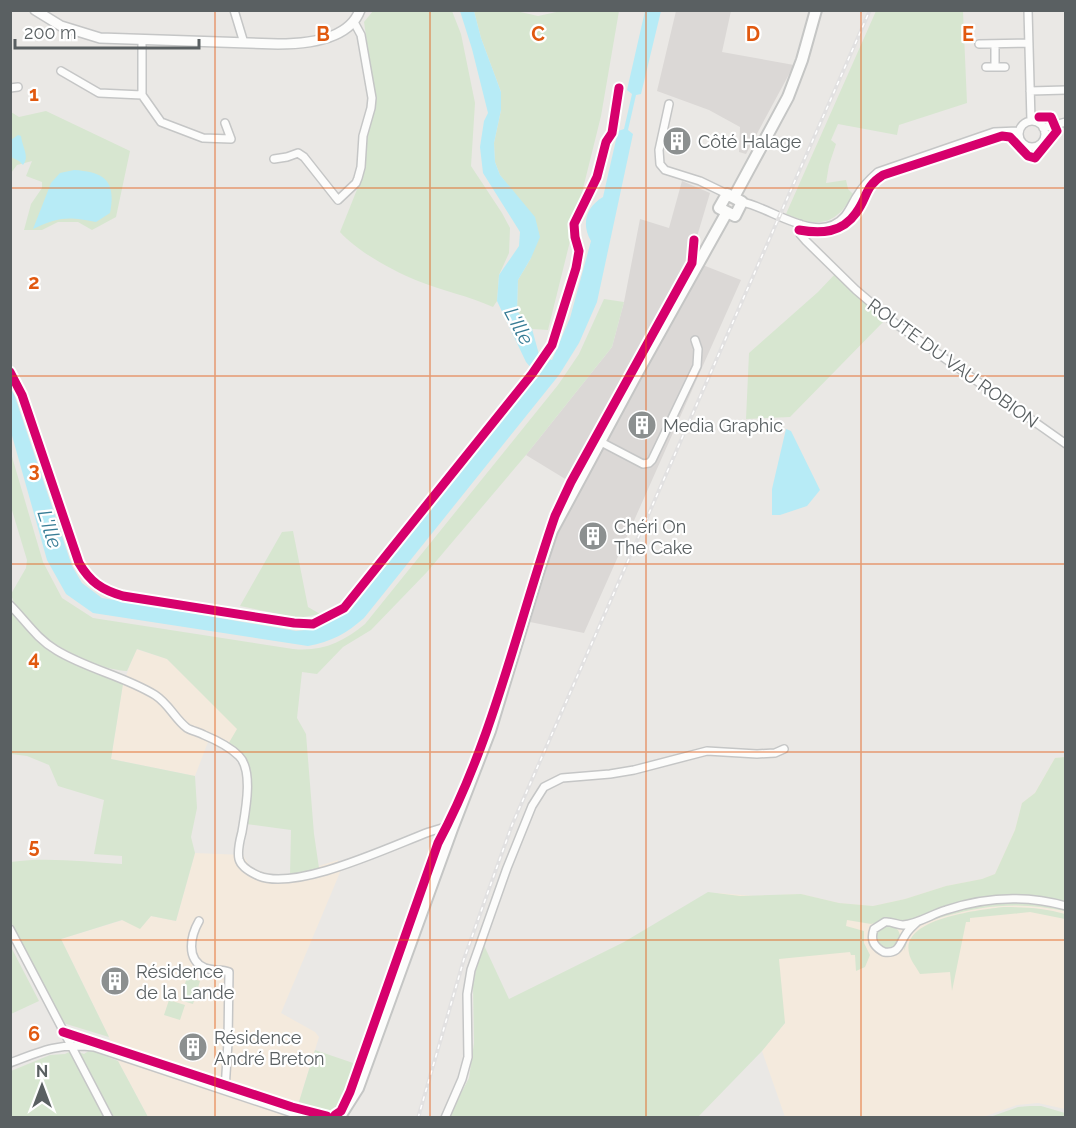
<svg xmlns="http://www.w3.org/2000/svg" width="1076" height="1128" font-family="Raleway,sans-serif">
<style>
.commercial{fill:#f4eadd}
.industrial{fill:#dbd8d6}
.green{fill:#d7e6d0}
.water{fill:#b7ebf6}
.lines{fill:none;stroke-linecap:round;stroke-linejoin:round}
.minor-casing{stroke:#c5c6c6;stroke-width:10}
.tertiary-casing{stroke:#c5c6c6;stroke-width:12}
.secondary-casing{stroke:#c5c6c5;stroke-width:14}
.minor{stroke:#fcfcfb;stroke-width:7}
.tertiary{stroke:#fcfcfb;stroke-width:9}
.secondary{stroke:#fcfcfb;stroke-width:10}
.rail-casing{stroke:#e2e1e1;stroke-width:4}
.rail{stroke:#fff;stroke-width:1.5;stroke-dasharray:4.5;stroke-linecap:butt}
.cycleway-casing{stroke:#fff;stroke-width:13}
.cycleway{stroke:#d6006c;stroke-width:9}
.grid{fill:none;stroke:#e15910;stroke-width:1.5;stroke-opacity:0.55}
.labels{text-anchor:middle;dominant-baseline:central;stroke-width:4.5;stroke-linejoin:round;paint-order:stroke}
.poi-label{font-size:18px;fill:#5a6062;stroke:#fff;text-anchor:start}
.street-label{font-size:18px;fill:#5a6062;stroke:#fff}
.water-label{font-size:20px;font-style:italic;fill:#377c95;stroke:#fff}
.grid-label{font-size:20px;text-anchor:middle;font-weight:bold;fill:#e15910;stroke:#fff;stroke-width:4.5;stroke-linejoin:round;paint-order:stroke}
</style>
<rect width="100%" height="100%" fill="#eae8e5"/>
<path class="commercial" d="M136,649L167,659L238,729L225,750L208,742L195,776L111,759L123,684Z
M1065,757V1109L1038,1103L1017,1105L983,1117H785L762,1051L785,1023L718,893L754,896L801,894L839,903L873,906L905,899L946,886L982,879L995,874L1015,830L1022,803L1035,793L1055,758Z
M195,853L243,855L249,865L259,871L276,876L290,875L338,860L341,870L281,1013L315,1032L319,1037L302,1092L296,1117H148L118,1061L109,1037L61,939L123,920L140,928L151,916L176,921Z"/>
<path class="industrial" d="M676,11H731L722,52L794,65L746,154L739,152L740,127L709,110L657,91Z
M682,181L710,193L690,260L741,280L584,633L530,622L551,548L580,488L526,455L612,347L624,302L640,219L669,228Z"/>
<path class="green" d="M373,11H452L461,34L475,103L471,166L502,213L510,228L509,253L499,275L497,301L493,307C469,296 443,291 418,281C393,271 358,252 340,232L364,172L367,128L376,106L364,22Z
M474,11H516L538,16L561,11H619L601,116L548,330L532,329L517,311L518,280L531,258L527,210L500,175L495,162L494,143L501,110V92L481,38Z
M876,11H963L967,103L899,125L897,135L838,124L831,140L836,144L829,165L826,183L846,180L848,189L853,194C836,226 818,228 786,214Z
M46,111L130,151L116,217L92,230L78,222H58L42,230H24L31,204L42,188V182L26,176L32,161L17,165L11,173V112L19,117Z
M836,273L886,319L790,417L746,419L749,353L818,292Z
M604,299L624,302L612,347L526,455L427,572L371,630L343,647L317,674L302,672L297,718L306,734L314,834L319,868L290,875L291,830L246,824C249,810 255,778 249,765C245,756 235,751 227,746L237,729L167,659L137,649L127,671C90,669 20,632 11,594L26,568L27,560L11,507L10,450L43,562L62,598L93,618L293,649C322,652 343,642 365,624L558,385L579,354Z
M293,531L308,607L320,614L298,618L240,606L282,532Z
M11,611L52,653L123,684L111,759L195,776L197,808L191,837L195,853L176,921L151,916L140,929L122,920L61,939L109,1037L63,1023L10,920L11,862C48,857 85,862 122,864V856L94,854L104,800L58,786L49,765L27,756L11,754Z
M1065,757V902L1040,897L1018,896L956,904L907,922L889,919L871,924L847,920L846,926L864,931V943L870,955L865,967L856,971L855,955H851L850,952L779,959L785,1023L762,1051L698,1117L449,1116L469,1078L474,1043L473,985L482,941L509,999L624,942L708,892L740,896L801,894L839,903L873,906L905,899L946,886L982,879L995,874L1015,830L1022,803L1035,793L1055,758Z
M1013,902L1036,903L1065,909V911C1024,902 987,904 946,916C935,919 922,923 913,931C907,936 907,945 904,951C905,943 907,936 912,929C930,910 988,904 1013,902Z
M1003,907C1025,907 1045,908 1065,914V919L1030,912L970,918V922H966L952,991L950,972L920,974C917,968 910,960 909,953C901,918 980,910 1003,907Z
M876 937a12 12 0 1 1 24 0a12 12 0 1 1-24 0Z
M10,945L39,1001L11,1014H10Z
M187,977L200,981L193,1004L180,1000Z
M169,1000L185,1005L180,1020L164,1015Z
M73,1050L84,1054L90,1050L118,1061L148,1117L11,1118V1071L50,1055L65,1054Z
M315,1050L359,1065L340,1106L330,1113L298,1105Z
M1030,1106H1041L1065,1113V1117H990L1018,1107Z"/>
<path class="water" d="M460,11H474L481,38L501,92V110L494,143L495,162L500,175L535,217L540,237L531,258L518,280L517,311L532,329L540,358L552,360L570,318L591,241C581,224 586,207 603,197L618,131L624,129L632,94L627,90L645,11H661L641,94L636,95L628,130L633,134L597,302L579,343L559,375L364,618C347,633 331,642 308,646L93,613L66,594L47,560L11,432V388L15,397L72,566L82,583L102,598L296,631L316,629L347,613L538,376L526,362L497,301L499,275L519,246L520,232L483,173L480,147L484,121L488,113L472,49Z
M18,135L21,136C22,147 30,156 23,165L19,161L11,157V140Z
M74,170C106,172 116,182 110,213L96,222C68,216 58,217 33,229L51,183L60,173Z
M786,429L791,431L820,490L807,506L780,515H772V489Z"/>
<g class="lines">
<g class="minor-casing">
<path id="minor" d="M234,10L244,43
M1028,10L1031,121
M142,41V95L161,122L203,138L231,139L225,123
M979,44L1029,43
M986,67H995V44
M995,67H1005
M61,71L99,93L142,95
M10,88L18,87
M1030,91L1066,90
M669,104L659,150L660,164L665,170L700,181L727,194
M1019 134a13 13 0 1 1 26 0a13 13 0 1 1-26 0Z
M1043,128L1066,122
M274,159L287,157L298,153L304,157L338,200L356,183L358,178L361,167L363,136L371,108L372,98L361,35L354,22
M742,202C771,207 819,247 845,216C850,210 853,202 857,196C863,186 870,179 878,172L994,132L1019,131
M800,224V234L806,241L856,290L896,324L1066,444
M599,441L643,464L649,463L652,460L697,366L698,349L695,340
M10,605C25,620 37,639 56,650C87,669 124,676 155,695C169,704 175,719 187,728C192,731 199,732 204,735C216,740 230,747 239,756C254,771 245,813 242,832C240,840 237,850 239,859C241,867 252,873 259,876C297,891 389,847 429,832L442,828L452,829
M199,921C191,935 185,959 205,968C213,971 221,969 229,972L228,1042L225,1090
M917,922C913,926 909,929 906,934C899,944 900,954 884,952C874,947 870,940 874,929L885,922C891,921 897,925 903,925C918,924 932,914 946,910C985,897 1026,895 1066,906
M10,929L109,1118
M10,1063C43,1050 59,1043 94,1047L307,1118
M445,1118L462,1079L468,1057L467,994L471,970L507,868L532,806L544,787L562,778L610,774L634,770L707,751L757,754L775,753L784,749"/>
</g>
<g class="tertiary-casing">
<path id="tertiary" d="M35,10L61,26L100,38L278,44C306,44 349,40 360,10"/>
</g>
<g class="secondary-casing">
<path id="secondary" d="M727,194L742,202L735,216L719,208Z
M734,197L788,97L802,60L816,10
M339,1118L358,1088L452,829L490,731L538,573L552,531L635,377L727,212"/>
</g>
<use href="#minor" class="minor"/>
<use href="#tertiary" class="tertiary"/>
<use href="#secondary" class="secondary"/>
<g class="rail-casing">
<path id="rail" d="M418,1118L464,959L512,825L870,10"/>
</g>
<use href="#rail" class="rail"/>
<g class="cycleway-casing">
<path id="cycleway" d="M799,230C821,234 842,233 856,213C868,197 864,187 883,175L1002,136L1010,137L1028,156L1035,158L1057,131L1051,117H1039
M10,372L22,395L79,563C90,582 102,590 123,596L294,623L313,624L344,608L532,374L552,345L576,268L579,251L575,237L574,224L597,177L606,142L612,133L619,88
M63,1032L292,1107L327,1116
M335,1115L341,1111L350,1092L438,843C493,741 517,626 555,516L571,482L692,263L694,240"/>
</g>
<use href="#cycleway" class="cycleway"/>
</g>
<path class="grid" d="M215,10V1118M430,10V1118M646,10V1118M861,10V1118M10,188H1066M10,376H1066M10,564H1066M10,752H1066M10,940H1066"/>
<defs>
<g id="building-disc" transform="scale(1.5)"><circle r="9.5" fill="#8c9090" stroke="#fff"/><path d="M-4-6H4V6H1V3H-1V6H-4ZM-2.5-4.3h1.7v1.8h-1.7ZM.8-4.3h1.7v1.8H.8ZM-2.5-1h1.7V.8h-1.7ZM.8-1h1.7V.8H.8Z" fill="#fff"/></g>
</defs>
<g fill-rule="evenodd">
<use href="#building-disc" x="677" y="141"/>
<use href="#building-disc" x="642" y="425"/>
<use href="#building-disc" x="593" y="536"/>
<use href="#building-disc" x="115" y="981"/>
<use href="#building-disc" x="193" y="1047"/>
</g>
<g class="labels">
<g class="poi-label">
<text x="698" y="141">Côté Halage</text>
<text x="663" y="425">Media Graphic</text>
<text x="614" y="526">Chéri On<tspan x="614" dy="21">The Cake</tspan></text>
<text x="136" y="971">Résidence<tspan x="136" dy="21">de la Lande</tspan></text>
<text x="214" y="1037">Résidence<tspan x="214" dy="21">André Breton</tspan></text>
</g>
<g class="street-label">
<text transform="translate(953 363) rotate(36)">ROUTE DU VAU ROBION</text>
</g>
<g class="water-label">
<text transform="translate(519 326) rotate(62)">L'Ille</text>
<text transform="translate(50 529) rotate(72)">L'Ille</text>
</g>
</g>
<g class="grid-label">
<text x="323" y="41">B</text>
<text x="538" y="41">C</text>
<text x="753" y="41">D</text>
<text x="968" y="41">E</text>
<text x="34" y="101">1</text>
<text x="34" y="289">2</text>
<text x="34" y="477">3</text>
<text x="34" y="665">4</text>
<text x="34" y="853">5</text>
<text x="34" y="1041">6</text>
</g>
<rect width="1076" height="1128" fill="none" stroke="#5a6062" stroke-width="24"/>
<g transform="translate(42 1086)" stroke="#ffffff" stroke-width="4.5" paint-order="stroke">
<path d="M0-4.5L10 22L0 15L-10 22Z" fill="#5a6062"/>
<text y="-9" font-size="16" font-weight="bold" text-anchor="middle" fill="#5a6062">N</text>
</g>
<path d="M15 39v9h184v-9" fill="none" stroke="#5a6062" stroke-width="3"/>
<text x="24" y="39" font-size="18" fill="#5a6062" stroke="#ffffff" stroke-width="4.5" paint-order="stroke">200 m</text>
</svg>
